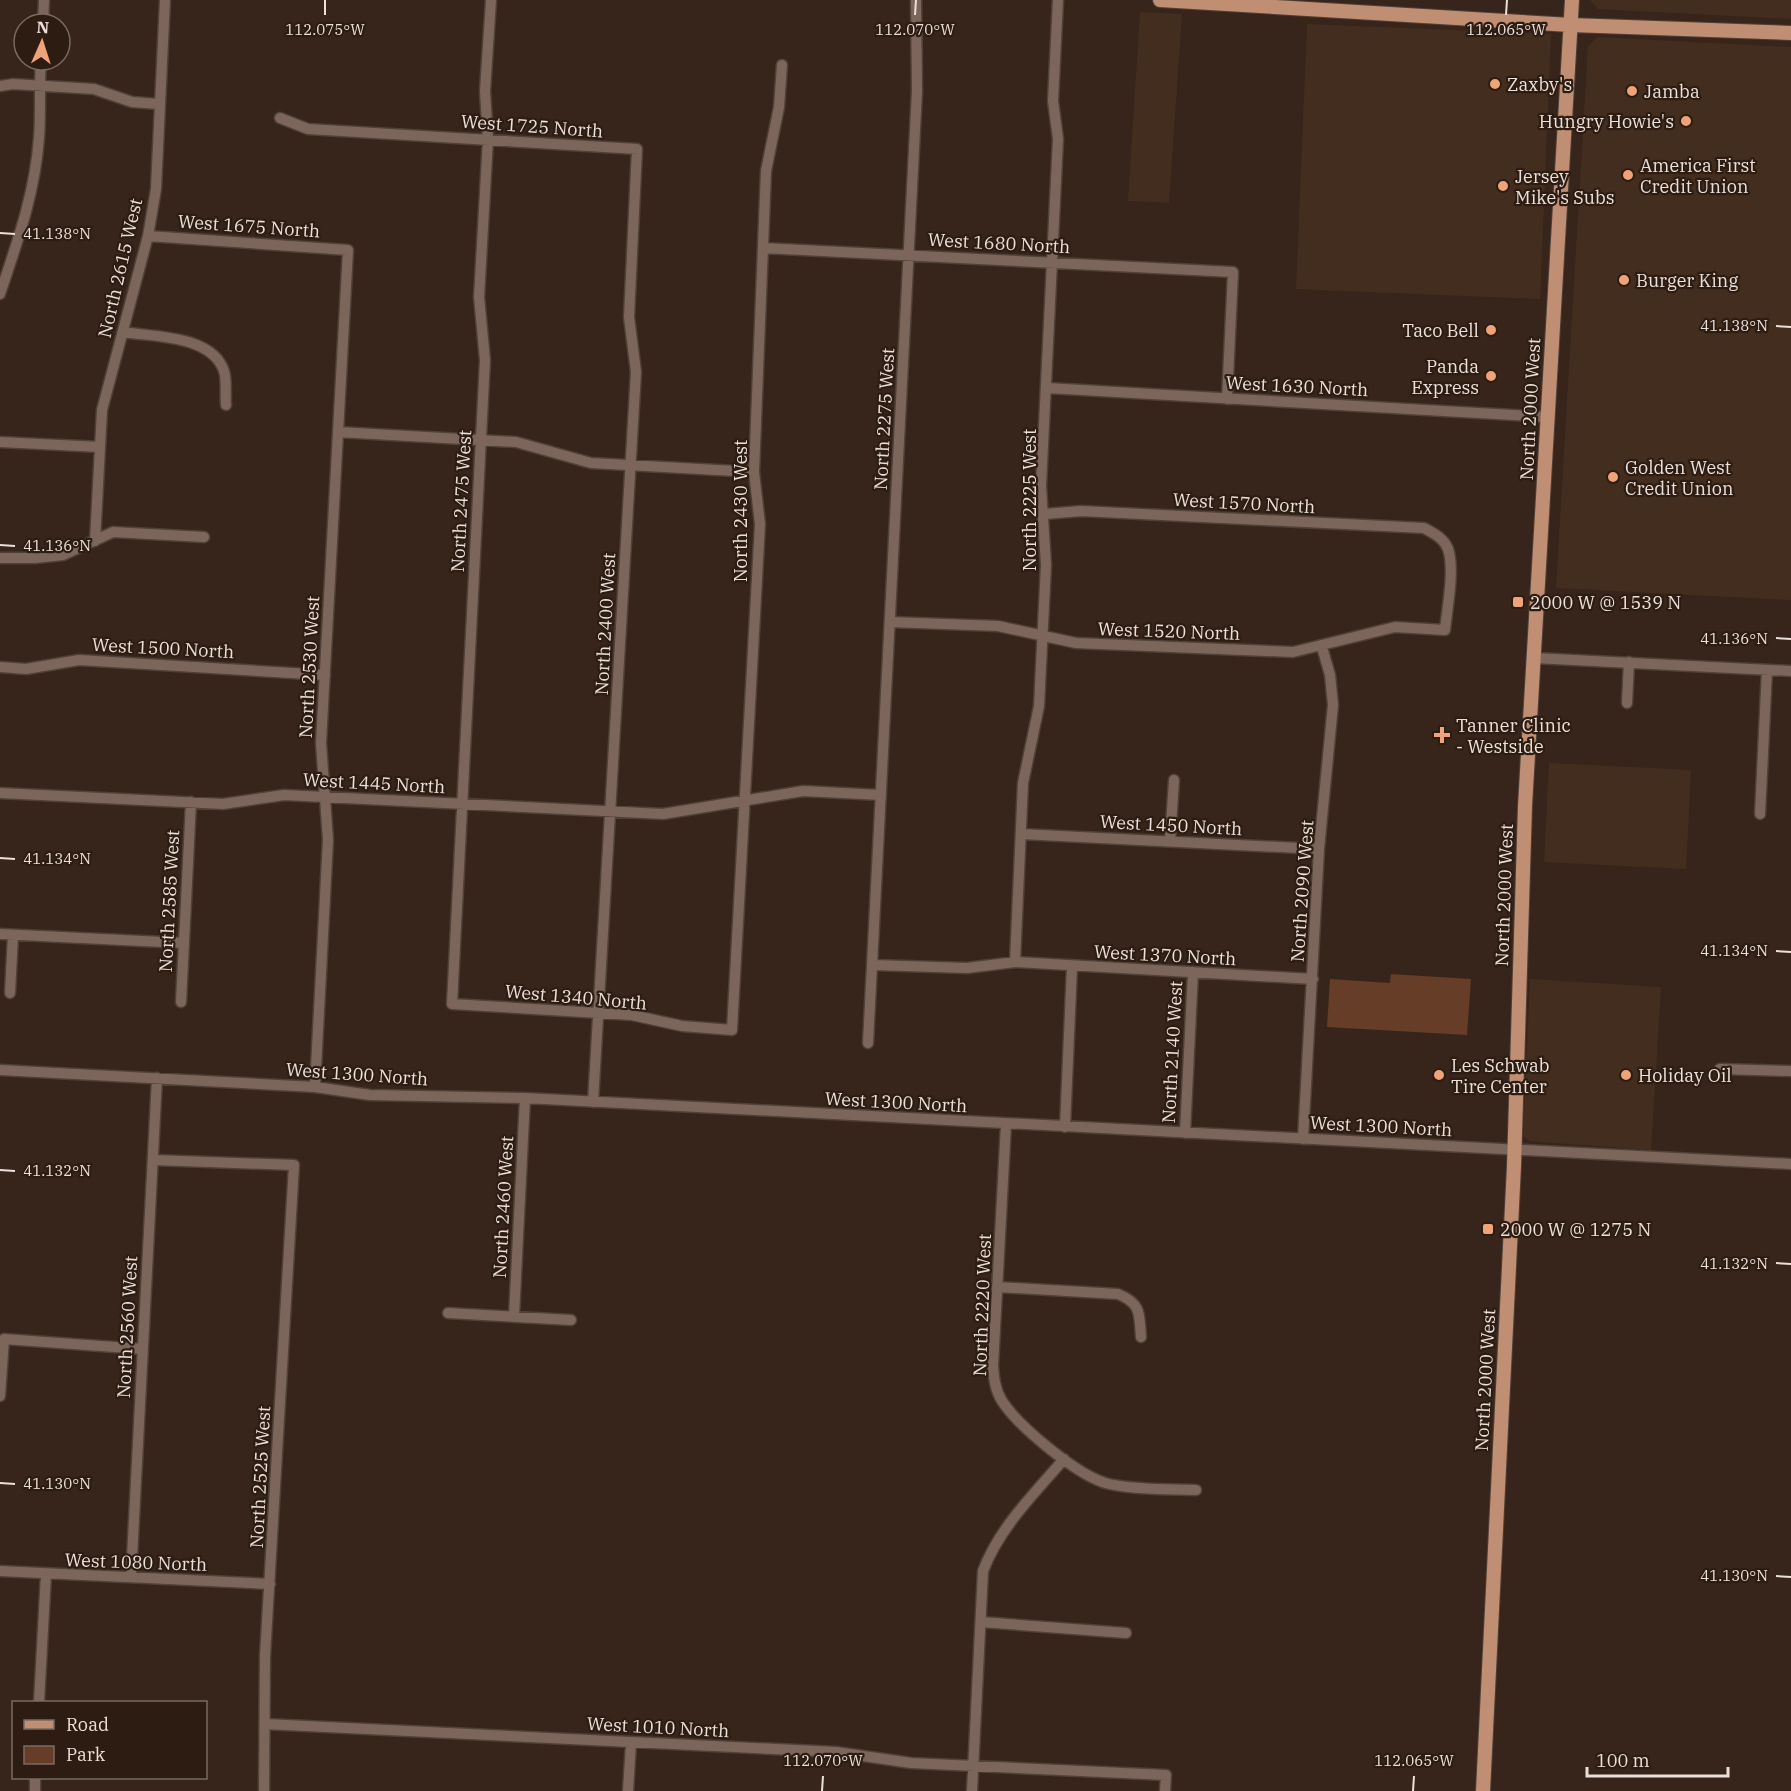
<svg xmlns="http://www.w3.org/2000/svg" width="1791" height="1791" font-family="'IBM Plex Serif',serif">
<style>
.built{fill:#432d1f}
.green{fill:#663d26}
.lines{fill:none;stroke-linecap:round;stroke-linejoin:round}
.minor-casing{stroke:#4f4038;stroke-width:13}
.major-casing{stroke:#4f4038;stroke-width:16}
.minor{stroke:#7c665b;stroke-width:10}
.major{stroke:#c08e72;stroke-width:14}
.ticks{fill:none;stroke:#ebdfd9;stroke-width:2}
.poi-dot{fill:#efa378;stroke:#2d1c12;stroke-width:2}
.labels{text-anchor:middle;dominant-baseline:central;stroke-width:4.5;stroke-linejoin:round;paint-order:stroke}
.poi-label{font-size:18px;fill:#ebdfd9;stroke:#2d1c12;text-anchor:start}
.street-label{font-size:18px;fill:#ebdfd9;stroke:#2d1c12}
.ticks-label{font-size:15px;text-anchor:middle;fill:#ebdfd9;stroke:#2d1c12;stroke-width:4.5;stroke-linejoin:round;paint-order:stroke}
</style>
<rect width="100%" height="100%" fill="#37251b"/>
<path class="built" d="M1590,0H1791V19L1598,9Z
M1140,12L1182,14L1169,203L1128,201Z
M1307,24L1551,34L1540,299L1296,289Z
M1597,37L1791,47V600L1556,588L1588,47Z
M1549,763L1691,770L1686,869L1544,862Z
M1530,979L1661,987L1651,1150L1540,1142L1530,1141L1523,1136Z"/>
<path class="green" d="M1391,974L1471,979L1467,1035L1327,1027L1330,979L1390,983Z"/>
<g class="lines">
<g class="minor-casing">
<path id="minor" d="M491,0L485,91L488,139L479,297L485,360L452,1004L632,1015L682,1026L732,1030L760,524L754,472L766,171L779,107L782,65
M43,24L44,0
M0,86L13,84L94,89L132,102L158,104
M280,118L308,129L637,149L629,317L636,372L593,1102
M148,236L348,250L321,743L328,840L315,1087
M763,248L1233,272L1227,399
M0,294C17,243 35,193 39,138C41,112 39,86 41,60
M123,332C154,337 212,335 224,371C227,380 225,395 226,405
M1047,388L1547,417
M338,432L516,442L591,463L754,472
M0,442L100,447
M95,541L102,410L148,236L156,189L165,0
M0,558H35L63,555L113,532L204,537
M890,622L998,626L1076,643L1293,652L1395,627L1445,630C1447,609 1455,569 1448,549C1444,538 1433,533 1424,528L1081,511L1045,514
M1534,658L1791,671
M0,667L26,669L79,660L325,675
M1627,703L1629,662
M0,793L223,804L284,795L663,814L803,791L881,795
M1760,814L1767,670
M1021,834L1319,849
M1170,841L1174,780
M0,934L183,943
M1015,962L1023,783L1039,706L1046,565L1041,486L1058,139L1053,101L1058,0
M873,965L967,968L1015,962L1313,979
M10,993L13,935
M181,1002L191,802
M868,1043L917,91L916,0
M1720,1069L1791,1071
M0,1070L315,1087L370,1095L525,1098L1791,1164
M1006,1124L993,1366C994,1378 995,1390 1002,1401C1019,1427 1079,1477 1109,1484C1137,1490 1168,1489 1196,1490
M1065,1127L1072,967
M1185,1133L1193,972
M1303,1139L1319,849L1333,705L1330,675L1322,647
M154,1160L294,1165L265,1656L264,1791
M997,1287L1118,1294C1142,1304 1139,1314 1141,1337
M448,1313L571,1320
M514,1316L525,1098
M0,1396L4,1339L142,1349
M0,1571L270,1584
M131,1577L157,1078
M981,1622L1126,1633
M39,1702L46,1574
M265,1724L836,1752L911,1763L1166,1775L1165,1791
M35,1791V1778
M628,1791L631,1743
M972,1791L983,1571C999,1528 1034,1494 1064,1459"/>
</g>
<g class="major-casing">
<path id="major" d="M1160,0L1571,25L1791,33
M1483,1791L1514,1166L1525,806L1572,0"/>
</g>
<use href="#minor" class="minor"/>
<use href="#major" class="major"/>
</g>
<path class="ticks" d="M325,15V0M915,15L916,0M1506,15L1507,0M0,233L15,234M1776,326L1791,327M0,545L15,546M1776,638L1791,639M0,858L15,859M1776,951L1791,952M0,1170L15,1171M1776,1263L1791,1264M0,1483L15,1484M1776,1576L1791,1577M822,1791L823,1776M1413,1791L1414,1776"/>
<g class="poi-dot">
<circle cx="1495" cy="84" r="6"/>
<circle cx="1632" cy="91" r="6"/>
<circle cx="1686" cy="121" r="6"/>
<circle cx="1628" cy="175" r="6"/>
<circle cx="1503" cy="186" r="6"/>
<circle cx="1624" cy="280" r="6"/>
<circle cx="1491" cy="330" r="6"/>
<circle cx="1491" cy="376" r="6"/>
<circle cx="1613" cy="477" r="6"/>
<rect x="1512" y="596" width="12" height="12" rx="3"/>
<path d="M1439 726h6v6h6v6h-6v6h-6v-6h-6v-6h6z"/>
<circle cx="1439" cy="1075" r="6"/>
<circle cx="1626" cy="1075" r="6"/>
<rect x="1482" y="1223" width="12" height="12" rx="3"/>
</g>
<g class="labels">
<g class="poi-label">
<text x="1507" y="84">Zaxby's</text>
<text x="1644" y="91">Jamba</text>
<text x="1674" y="121" text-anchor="end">Hungry Howie's</text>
<text x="1640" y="165">America First<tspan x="1640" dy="21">Credit Union</tspan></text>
<text x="1515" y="176">Jersey<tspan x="1515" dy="21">Mike's Subs</tspan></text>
<text x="1636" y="280">Burger King</text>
<text x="1479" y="330" text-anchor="end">Taco Bell</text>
<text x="1479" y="366" text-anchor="end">Panda<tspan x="1479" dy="21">Express</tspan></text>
<text x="1625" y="467">Golden West<tspan x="1625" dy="21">Credit Union</tspan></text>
<text x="1530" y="602">2000 W @ 1539 N</text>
<text x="1456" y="725">Tanner Clinic<tspan x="1456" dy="21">- Westside</tspan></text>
<text x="1451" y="1065">Les Schwab<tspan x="1451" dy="21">Tire Center</tspan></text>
<text x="1638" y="1075">Holiday Oil</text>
<text x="1500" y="1229">2000 W @ 1275 N</text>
</g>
<g class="street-label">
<text transform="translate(532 126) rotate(4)">West 1725 North</text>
<text transform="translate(249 226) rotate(4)">West 1675 North</text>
<text transform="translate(999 243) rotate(3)">West 1680 North</text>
<text transform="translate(120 268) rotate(-77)">North 2615 West</text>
<text transform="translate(1297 386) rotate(3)">West 1630 North</text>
<text transform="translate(1530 409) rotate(-87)">North 2000 West</text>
<text transform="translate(884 419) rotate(-87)">North 2275 West</text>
<text transform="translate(1029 500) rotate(-90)">North 2225 West</text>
<text transform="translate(461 501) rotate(-87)">North 2475 West</text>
<text transform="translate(1244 503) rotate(3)">West 1570 North</text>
<text transform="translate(740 511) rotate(-90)">North 2430 West</text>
<text transform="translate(605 624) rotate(-87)">North 2400 West</text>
<text transform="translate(1169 631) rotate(2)">West 1520 North</text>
<text transform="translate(163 648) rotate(3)">West 1500 North</text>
<text transform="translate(309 667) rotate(-87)">North 2530 West</text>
<text transform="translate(374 783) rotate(3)">West 1445 North</text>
<text transform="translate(1171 825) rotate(3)">West 1450 North</text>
<text transform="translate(1302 891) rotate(-86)">North 2090 West</text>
<text transform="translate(1504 895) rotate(-88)">North 2000 West</text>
<text transform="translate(169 901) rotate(-87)">North 2585 West</text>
<text transform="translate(1165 955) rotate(3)">West 1370 North</text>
<text transform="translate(576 997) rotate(5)">West 1340 North</text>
<text transform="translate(1172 1052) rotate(-87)">North 2140 West</text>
<text transform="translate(357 1074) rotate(4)">West 1300 North</text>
<text transform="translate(896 1102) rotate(3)">West 1300 North</text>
<text transform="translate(1381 1126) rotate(3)">West 1300 North</text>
<text transform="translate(503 1207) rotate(-87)">North 2460 West</text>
<text transform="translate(982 1305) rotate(-88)">North 2220 West</text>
<text transform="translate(127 1327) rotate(-87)">North 2560 West</text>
<text transform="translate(1485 1380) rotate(-87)">North 2000 West</text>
<text transform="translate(260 1477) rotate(-87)">North 2525 West</text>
<text transform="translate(136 1562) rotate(2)">West 1080 North</text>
<text transform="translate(658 1727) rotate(3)">West 1010 North</text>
</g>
</g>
<g class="ticks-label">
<text x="325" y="35">112.075°W</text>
<text x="915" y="35">112.070°W</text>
<text x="1506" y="35">112.065°W</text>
<text x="57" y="239">41.138°N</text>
<text x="1734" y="331">41.138°N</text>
<text x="57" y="551">41.136°N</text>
<text x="1734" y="644">41.136°N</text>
<text x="57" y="864">41.134°N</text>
<text x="1734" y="956">41.134°N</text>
<text x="57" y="1176">41.132°N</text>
<text x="1734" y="1269">41.132°N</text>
<text x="57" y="1489">41.130°N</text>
<text x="1734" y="1581">41.130°N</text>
<text x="823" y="1766">112.070°W</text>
<text x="1414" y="1766">112.065°W</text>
</g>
<rect x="12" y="1701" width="195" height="78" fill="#2d1c12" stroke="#796a62" stroke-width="1.5"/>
<rect x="24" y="1720" width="30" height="9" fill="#c08e72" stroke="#796a62" stroke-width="1.5"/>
<text x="66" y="1731" font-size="18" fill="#ebdfd9">Road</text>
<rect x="24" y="1746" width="30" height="18" fill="#663d26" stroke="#796a62" stroke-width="1.5"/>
<text x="66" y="1761" font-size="18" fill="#ebdfd9">Park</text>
<g transform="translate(42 42) rotate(3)"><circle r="28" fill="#2d1c12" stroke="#796a62" stroke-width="1.5"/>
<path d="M0-4.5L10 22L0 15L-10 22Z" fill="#efa378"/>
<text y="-9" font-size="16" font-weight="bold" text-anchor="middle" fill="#ebdfd9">N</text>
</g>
<path d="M1587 1767v9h141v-9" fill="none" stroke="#ebdfd9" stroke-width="3"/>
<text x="1596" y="1767" font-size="18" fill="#ebdfd9" stroke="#2d1c12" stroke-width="4.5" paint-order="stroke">100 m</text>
</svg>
